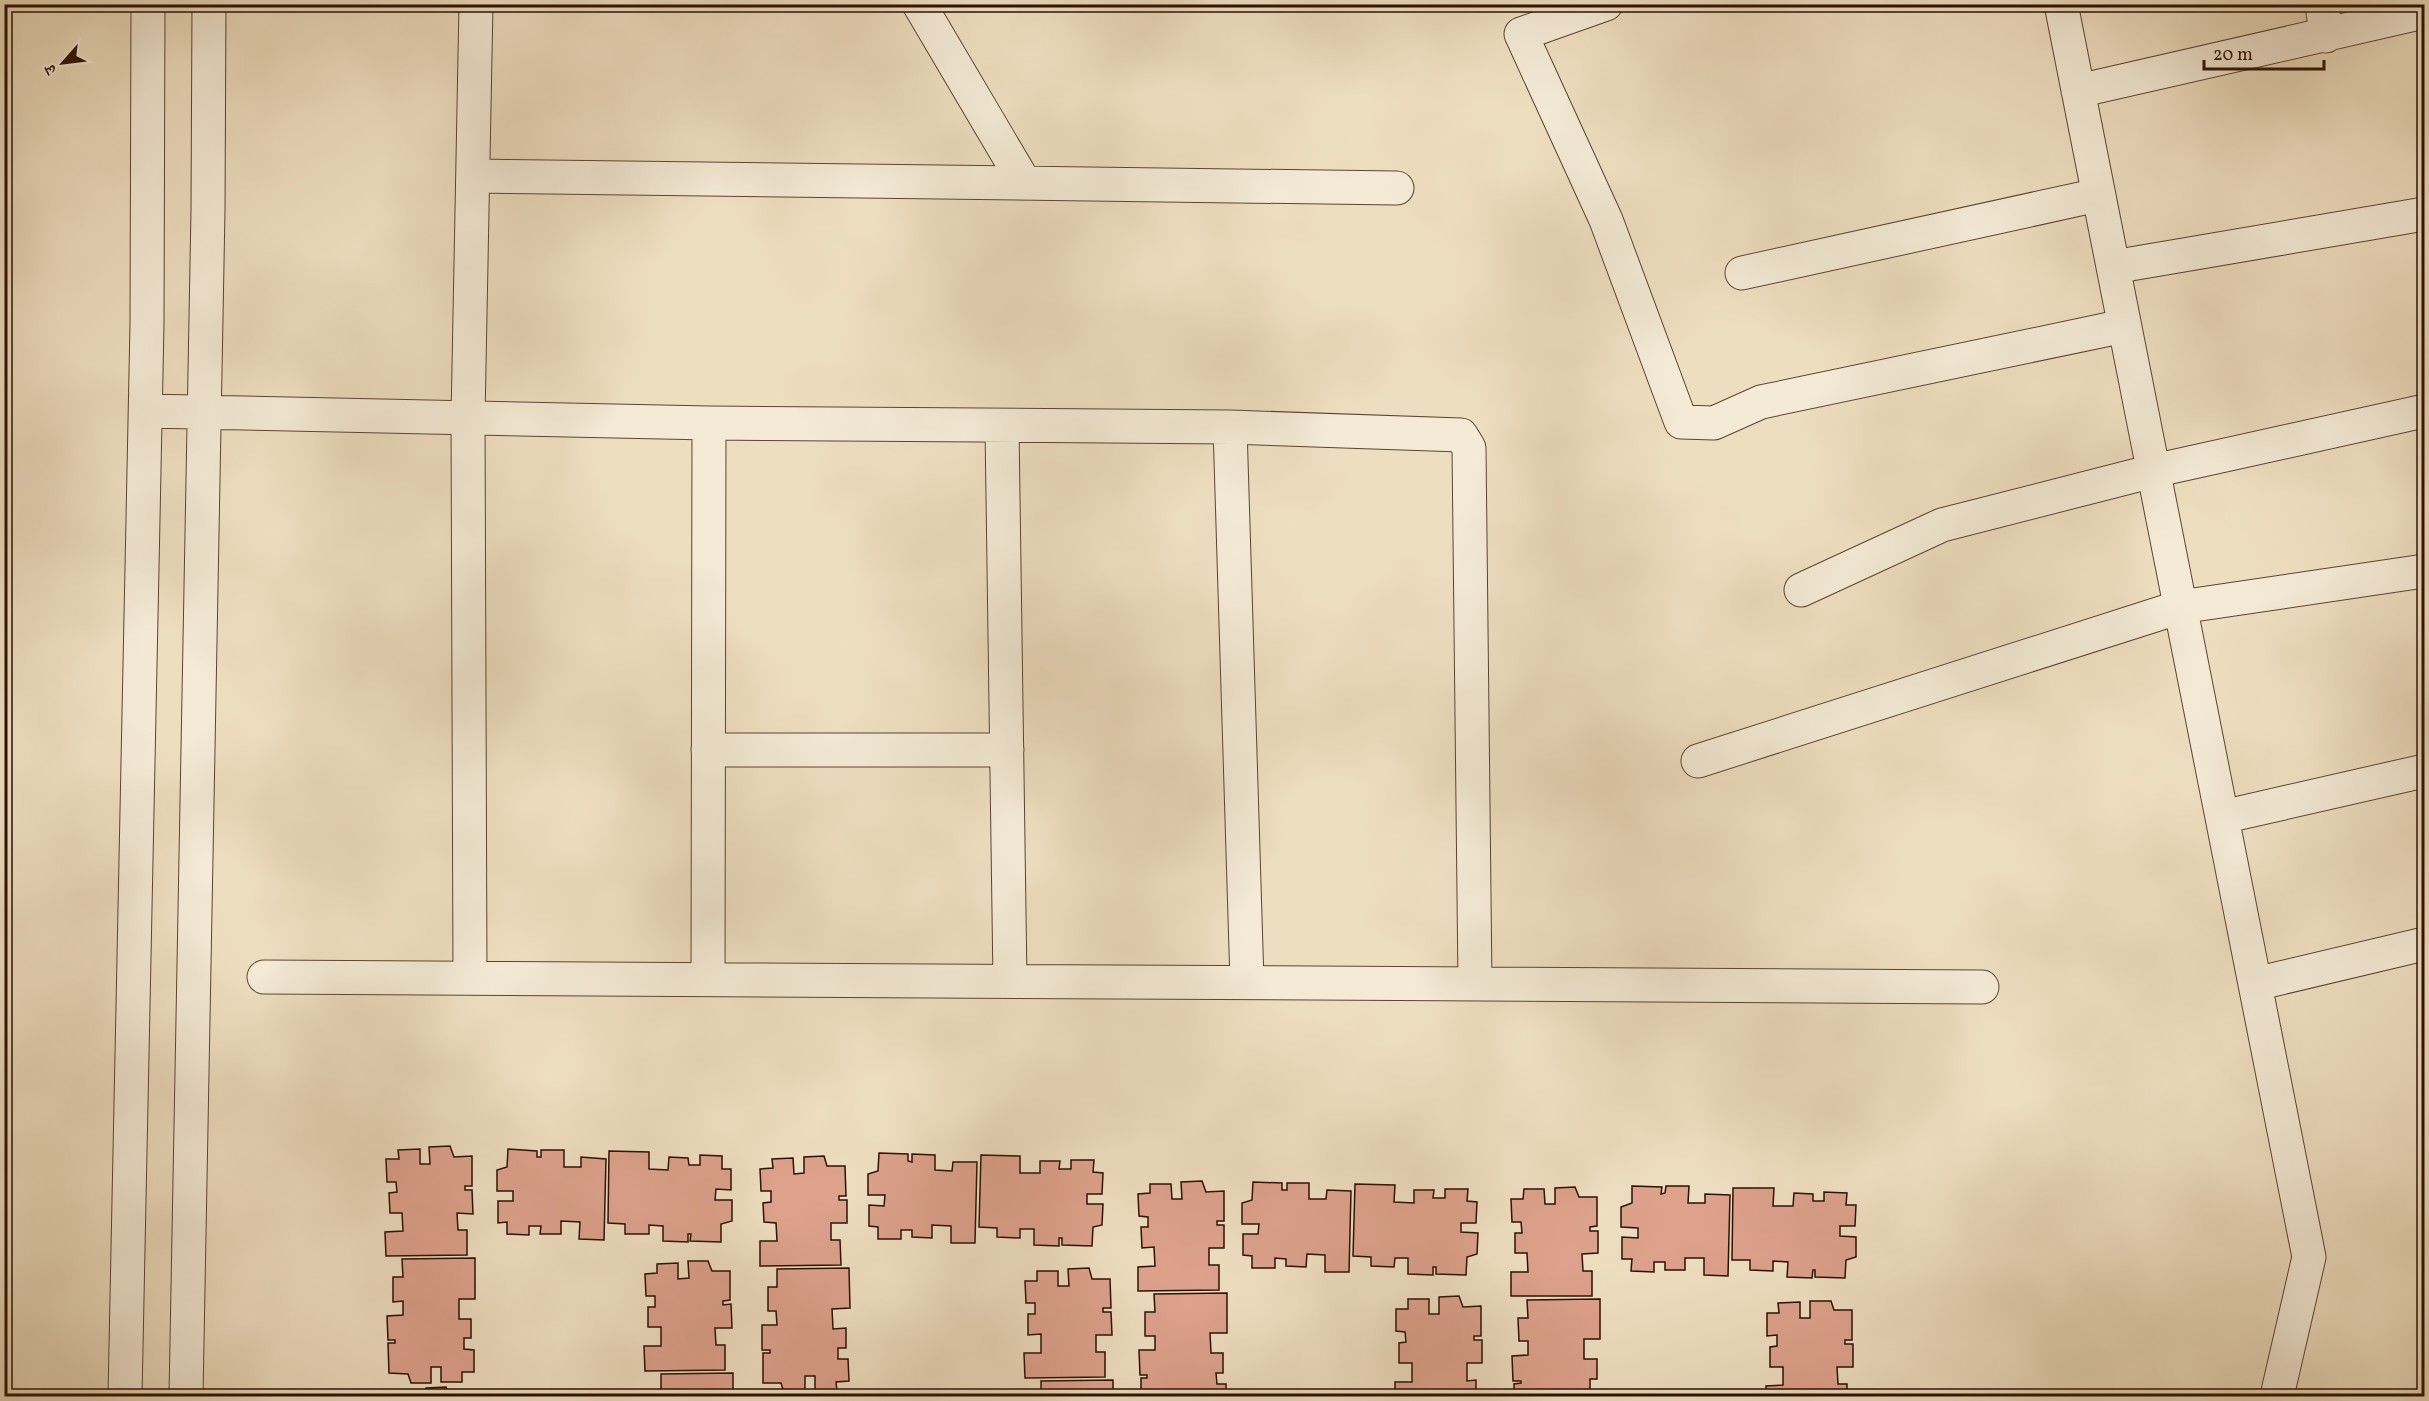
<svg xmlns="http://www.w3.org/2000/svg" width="2429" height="1401" font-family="Vollkorn,'Noto Serif Devanagari',serif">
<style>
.building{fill:#dda18c;stroke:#2b1103;stroke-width:1.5}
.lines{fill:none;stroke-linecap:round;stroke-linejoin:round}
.minor-casing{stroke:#5c4432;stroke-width:35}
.minor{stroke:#f4ead6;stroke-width:33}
</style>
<rect width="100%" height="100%" fill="#eedec0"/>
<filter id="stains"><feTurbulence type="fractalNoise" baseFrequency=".00333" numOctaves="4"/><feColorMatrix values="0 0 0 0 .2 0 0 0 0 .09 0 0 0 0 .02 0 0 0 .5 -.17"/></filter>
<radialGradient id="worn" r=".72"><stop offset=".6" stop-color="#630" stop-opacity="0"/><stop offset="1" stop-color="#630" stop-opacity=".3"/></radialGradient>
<path class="building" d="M450,1146L454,1157L472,1156V1186H465V1190H472L473,1214L457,1213L458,1230H467V1255L386,1256L385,1232L403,1231L402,1213H390L389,1193L397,1192L396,1182H387L386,1159H399L398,1150L420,1149V1164H430L429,1147Z
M508,1149L537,1151V1157H541V1150H564V1167H581V1157L606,1159L604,1240L579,1239L580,1222L561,1221V1234H540L541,1226H529V1235L507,1234V1222L498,1223V1201H513V1191H497V1170L507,1167Z
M609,1151L649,1152V1169L668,1170L669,1157L688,1158L689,1165H700V1155L722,1156V1169H731V1190L716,1189L715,1200H732V1221L721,1224V1242L690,1241L691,1234H688V1242L663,1241V1226L649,1225V1234H625V1224L608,1223Z
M879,1153L908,1154V1161L912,1162V1154L935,1155V1170L952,1171L953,1162H977L975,1243H951V1226L932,1225V1238L912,1237V1230H901V1239H878V1227L869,1226V1205L884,1206L885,1195H868V1174L878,1171Z
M981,1155L1020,1156V1173H1040V1161H1060L1059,1169H1071V1160H1094L1093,1172L1103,1173L1102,1194H1087V1204H1103L1102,1225L1093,1227L1092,1246L1062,1245V1238H1059V1246L1034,1245V1229H1020V1238L997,1237V1228L979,1227Z
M824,1156L827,1166H845L846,1196H839V1200H847V1223H831V1240H840L841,1265L760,1266V1241H777L776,1223L764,1222L763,1203L771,1202V1191H761L760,1169L773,1168L772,1159L793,1158L794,1174L804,1173V1157Z
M1202,1181L1206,1192L1224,1191V1221H1217V1225H1224V1248H1209V1265H1219V1290L1138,1291V1267L1155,1266L1154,1247L1142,1248L1141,1227H1148V1217L1139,1216L1138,1194L1150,1193V1184H1171L1172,1199H1182L1181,1182Z
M1253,1182L1282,1183V1190H1287V1183H1309V1199H1326L1327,1190L1351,1191L1349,1272H1325V1255L1307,1254L1306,1267L1286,1266V1259L1275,1258V1268H1252V1256L1243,1255V1234H1258L1259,1224H1242V1203L1252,1200Z
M1355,1184L1395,1185L1394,1202L1414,1203V1190H1434L1433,1198H1445V1189H1468L1467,1201L1477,1202L1476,1223H1461V1232L1478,1233L1477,1254L1467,1257L1466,1275L1436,1274V1267H1433V1275L1408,1274V1258H1395L1394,1267L1371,1266V1257L1353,1256Z
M1632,1186L1662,1187L1661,1194L1665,1193L1666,1186H1689L1688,1203H1705V1194L1730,1195L1728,1276L1704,1275V1258H1685V1270H1665V1262H1654V1272L1631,1271L1632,1259H1622V1237L1638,1238V1228L1621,1227V1207L1632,1203Z
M1575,1187L1579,1197H1597V1226L1590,1227V1231H1598V1253L1582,1254L1583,1271H1592V1296H1511V1272H1528L1527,1253H1515V1233H1522L1521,1222H1512L1511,1199H1523L1524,1189H1544L1545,1204H1555V1188Z
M1733,1188H1774L1773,1206H1793L1794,1193L1813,1194V1201H1824V1192L1847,1193L1846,1205H1856L1855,1226H1840V1236L1856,1237V1257L1846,1260L1845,1278L1815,1277V1270H1813L1812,1278L1787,1277L1788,1262L1773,1261V1271L1750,1270V1260H1732Z
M475,1258V1299H459V1319H471V1338H464V1349L474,1350V1372H462V1382H441V1367H431V1383H411L408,1374L389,1373L388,1343H395V1340H388L387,1316L403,1315V1301L393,1302V1277H403L402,1259Z
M688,1261H708L712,1271H730V1300L723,1301V1305L731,1304L732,1328H715L716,1345H725V1370L645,1371L644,1346H661V1327H648V1307H655V1296H646L645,1274L657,1273V1264L678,1263V1279L689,1278Z
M849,1268L850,1308L832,1309L833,1329L846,1328V1348H838V1359H848L849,1381L836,1382L837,1391H815V1376H805V1393H784L781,1383H763V1353H770V1350H762V1325H777L776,1311H768V1287H777V1269Z
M1089,1268L1092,1279H1110L1111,1308H1103V1312H1111L1112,1335H1096V1352H1105V1377L1025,1378L1024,1353H1041V1334L1028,1335V1314H1035V1303H1026L1025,1281H1037V1271H1058V1286H1069L1068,1269Z
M1227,1293V1333H1210L1211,1353H1223V1373H1216L1217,1384H1226V1396H1141V1378H1147V1375H1140L1139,1350H1155V1336H1145V1312H1155L1154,1294Z
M1459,1296L1463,1307L1481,1306V1336H1474V1340H1482V1363H1467V1381L1476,1380V1396H1395V1382H1412V1363H1399V1343L1406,1342L1405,1332L1396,1331V1309H1408V1299H1429V1314H1439V1297Z
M1600,1299V1339H1584V1359H1597V1379H1590V1390H1599V1396H1514V1384L1521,1383V1381H1513L1512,1356L1528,1355V1341H1519L1518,1318H1528L1527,1300Z
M1810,1301H1831L1834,1310H1852V1340H1845V1344H1853V1367H1837L1838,1384H1847V1396H1766V1386L1783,1385V1367H1770V1347L1777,1346V1335L1767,1336V1313H1779L1778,1303L1800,1302V1318H1810Z
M733,1373V1396H652V1392H661V1374Z
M1113,1380V1396H1041V1381Z
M446,1387L449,1396H425L426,1388Z
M394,1390H415V1396H394Z"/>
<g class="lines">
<g class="minor-casing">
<path id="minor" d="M919,4L1024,182
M1606,4L1521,34L1606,220L1681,422L1714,423L1761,402L2124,326
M2061,4L2309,1257L2277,1396
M2322,4L2326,36
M2078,91L2424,12
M473,176L1397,188
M2113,267L2424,214
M1742,273L2098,195
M146,411L709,423L1230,427L1461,435L1469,448L1475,984
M1002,427L1010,981
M1230,427L1247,982
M1801,590L1942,525L2153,471L2424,411
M708,750H1007
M1698,761L2180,607L2424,571
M2222,817L2424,771
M264,977L1982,987
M470,978L468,418L476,4
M708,979L709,423
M2255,984L2424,944
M125,1396L147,324L148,4
M186,1396L208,210L209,4"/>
</g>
<use href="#minor" class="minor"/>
</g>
<rect width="2429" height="1401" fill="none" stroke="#eedec0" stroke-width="24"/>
<rect x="6" y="6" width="2417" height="1389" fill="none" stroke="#2b1103" stroke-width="3"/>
<rect x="12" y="12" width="2405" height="1377" fill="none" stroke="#2b1103" stroke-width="1.5"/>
<g transform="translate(63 63) rotate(242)" stroke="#f4ead6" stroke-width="4.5" paint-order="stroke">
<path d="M0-4.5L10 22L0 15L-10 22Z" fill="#2b1103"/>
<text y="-9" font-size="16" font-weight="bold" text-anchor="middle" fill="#2b1103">उ</text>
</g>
<path d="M2204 60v9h120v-9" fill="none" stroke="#2b1103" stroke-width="3"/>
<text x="2213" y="60" font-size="18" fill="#2b1103" stroke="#f4ead6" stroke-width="4.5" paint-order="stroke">20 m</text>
<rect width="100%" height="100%" filter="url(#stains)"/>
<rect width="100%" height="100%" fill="url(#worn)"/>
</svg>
